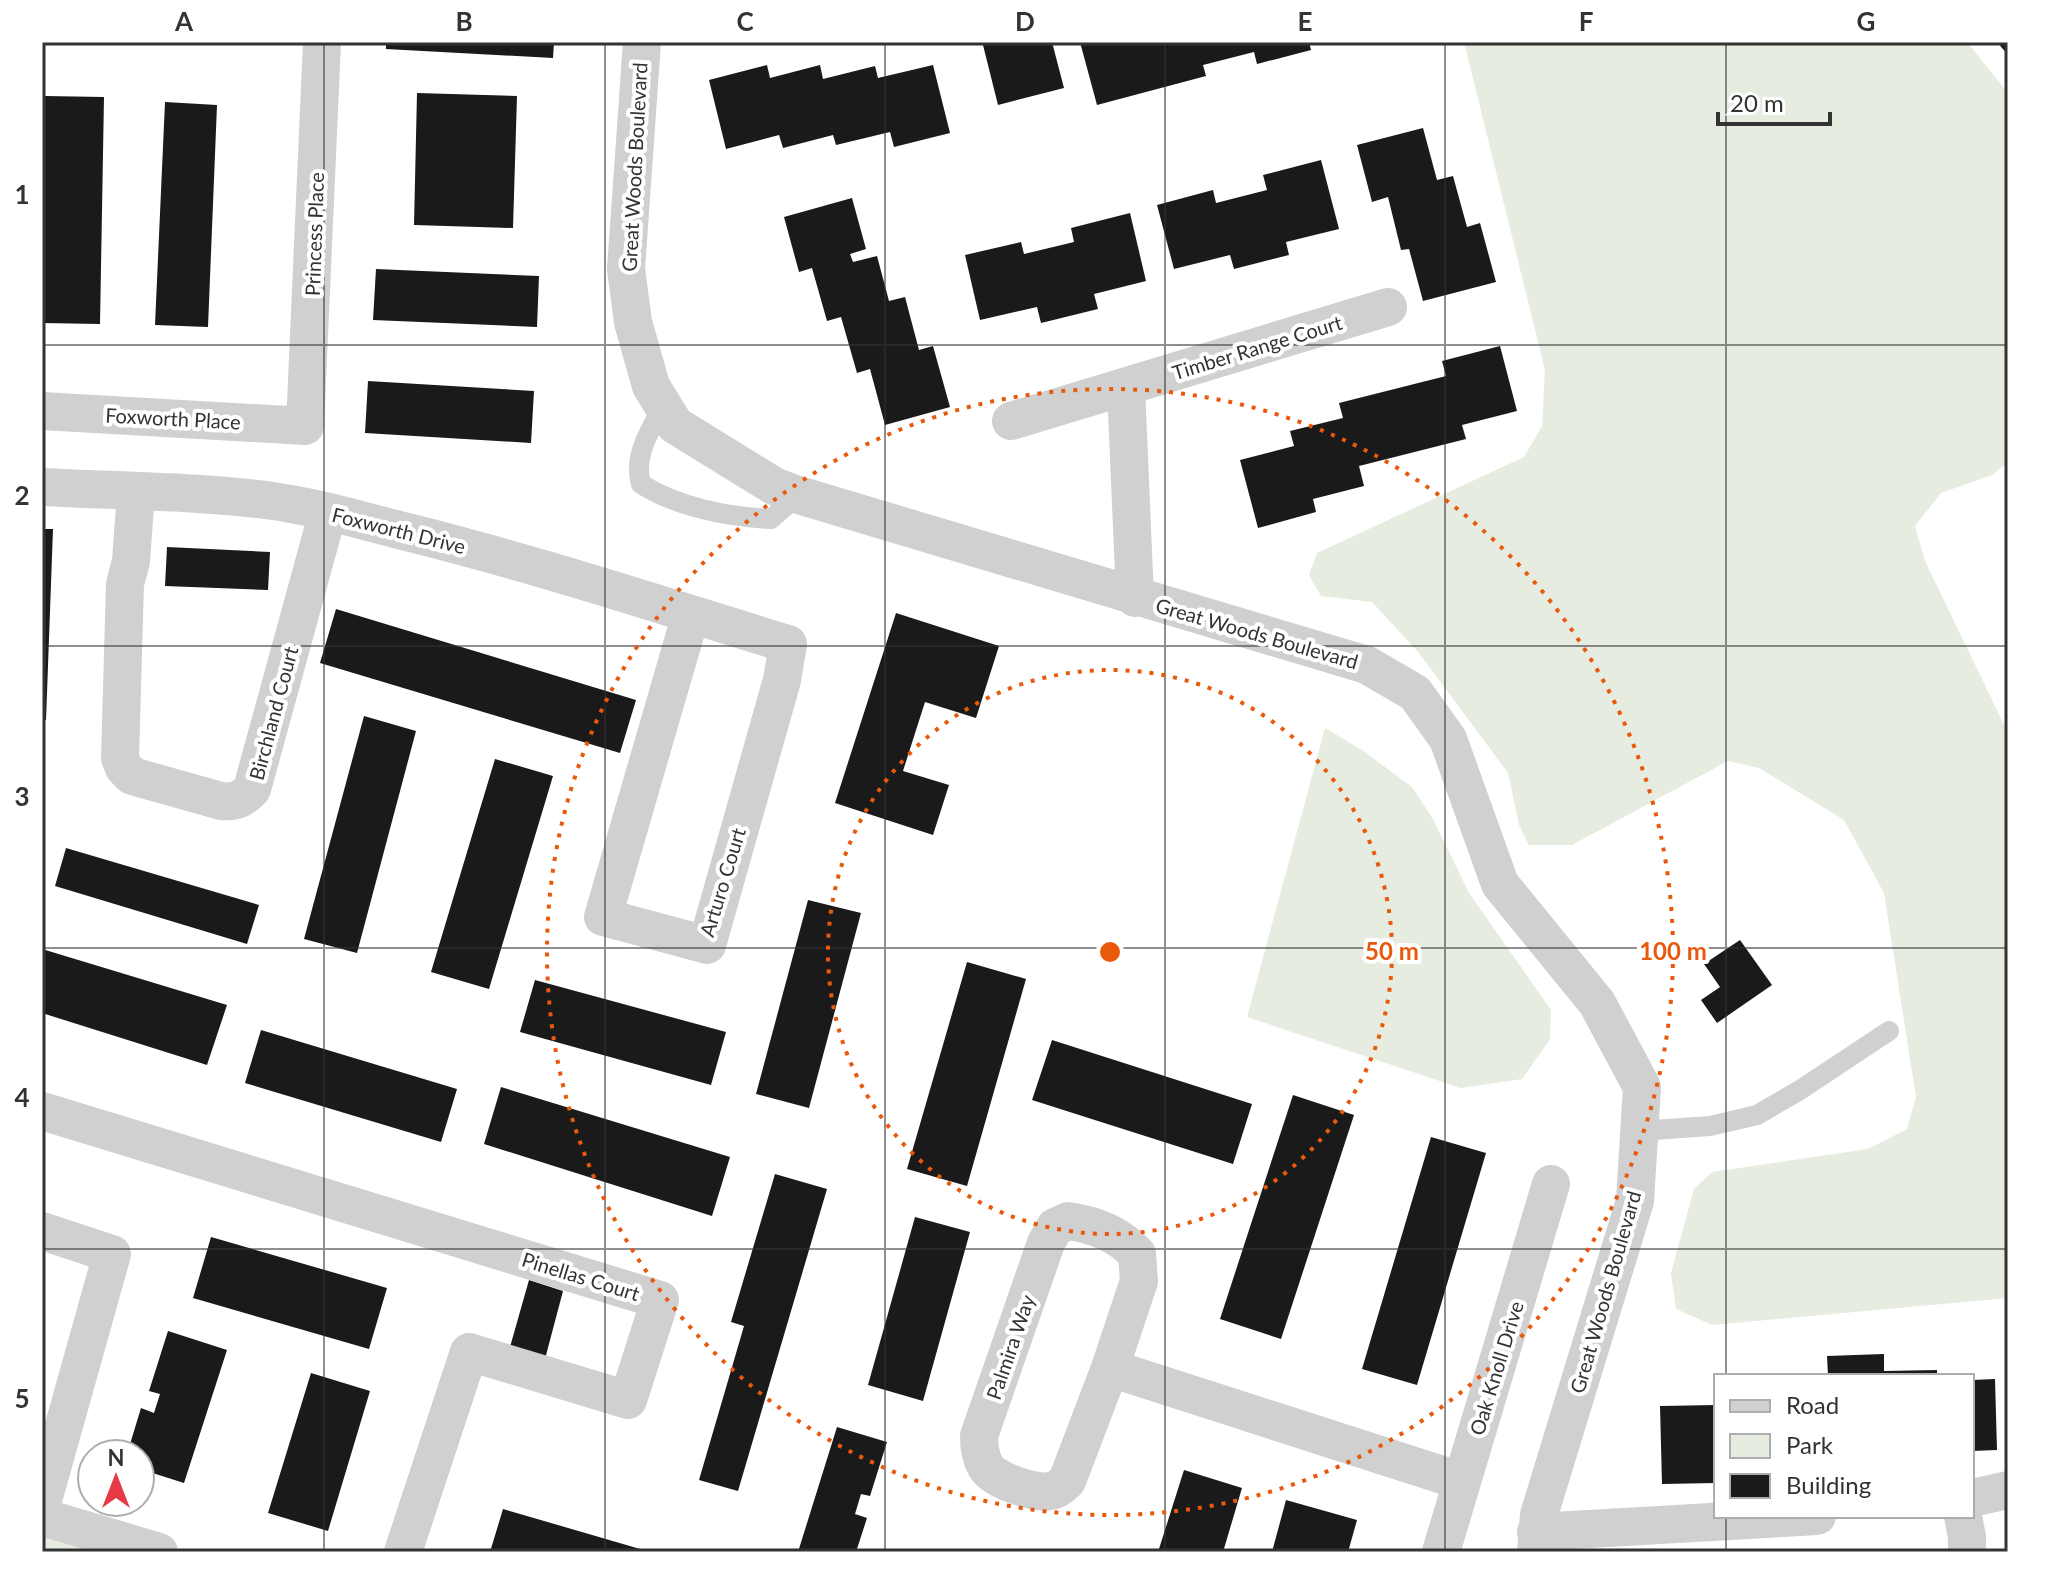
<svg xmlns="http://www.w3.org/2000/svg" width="2050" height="1594" font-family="Lato,sans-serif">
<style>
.green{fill:#e6ecdf}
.building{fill:#1a1a1a}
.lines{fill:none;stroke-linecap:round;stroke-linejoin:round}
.lane{stroke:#d0d0d0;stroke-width:20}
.street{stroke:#d0d0d0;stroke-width:38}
.grid{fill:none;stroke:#333;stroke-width:2;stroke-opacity:0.55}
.ring{fill:none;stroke:#e8590c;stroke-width:4;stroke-dasharray:4 8}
.labels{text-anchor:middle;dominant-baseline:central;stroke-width:8;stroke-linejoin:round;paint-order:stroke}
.street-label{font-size:20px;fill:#333;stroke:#fff}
.centre{fill:#e8590c;stroke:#fff;stroke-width:4}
.ring-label{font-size:24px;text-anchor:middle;font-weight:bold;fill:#e8590c;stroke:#fff;stroke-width:8;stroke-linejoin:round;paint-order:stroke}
.neatline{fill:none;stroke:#333;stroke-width:3}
.grid-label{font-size:26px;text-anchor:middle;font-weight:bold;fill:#333}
</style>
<rect width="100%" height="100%" fill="#fff"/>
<path class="green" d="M1464,42H1967L2008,93V462L1992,475L1941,493L1915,526L1925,561L2008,733V1298L1712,1325L1676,1309L1671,1273L1694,1189L1712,1172L1868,1149L1907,1129L1916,1097L1884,893L1844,820L1759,768L1728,761L1572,845H1529L1519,825L1508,773L1419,653L1372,602L1321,596L1309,575L1317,553L1524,457L1542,426L1545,370Z
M1325,728L1362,750L1412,787L1433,819L1469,893L1551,1010L1550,1039L1522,1079L1461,1088L1247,1017Z
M42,1537L92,1552H42Z"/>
<path class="building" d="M386,42H554L553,58L386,49Z
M998,42H1052L1064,88L998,105L983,45Z
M1080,42H1309L1311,50L1257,64L1254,52L1203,65L1206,76L1097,105Z
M1997,42H2008V55Z
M767,65L770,78L820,65L823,79L875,66L878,78L933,65L950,133L894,147L890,132L836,145L833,135L783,148L779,135L726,149L709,80Z
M417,93L517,96L513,228L414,225Z
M45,96L104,97L100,324L42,323Z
M165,102L217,105L208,327L155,325Z
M1423,128L1437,180L1453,176L1467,227L1480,223L1496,282L1423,301L1409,249L1401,250L1388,197L1372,202L1357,145Z
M1321,160L1339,229L1286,242L1289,255L1234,269L1230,255L1174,269L1157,205L1213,190L1216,203L1267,190L1263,175Z
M852,198L866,249L850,254L853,262L877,256L889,301L905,297L919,350L933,346L950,407L885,425L870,369L857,373L841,317L827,321L812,268L799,272L784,217Z
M1130,213L1146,281L1094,294L1098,309L1041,323L1037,307L980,320L965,255L1021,242L1024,254L1074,242L1071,228Z
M376,269L539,276L537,327L373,320Z
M1500,346L1517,411L1462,425L1466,439L1359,466L1364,486L1313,499L1316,512L1258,528L1240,460L1294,446L1290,431L1343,418L1339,403L1446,376L1442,361Z
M368,381L534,391L531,443L365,433Z
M42,529H53L46,720H42Z
M167,547L270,552L268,590L165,586Z
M336,609L636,700L620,753L320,663Z
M896,613L999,646L976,718L925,702L903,771L949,785L933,835L835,803Z
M364,716L416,731L357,953L304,939Z
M495,759L553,776L489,989L431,972Z
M66,848L259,905L247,944L55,886Z
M808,900L861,913L809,1108L756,1094Z
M1740,940L1772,985L1717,1023L1701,1000L1720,987L1704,964Z
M42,949L227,1005L207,1065L42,1013Z
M967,962L1026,979L967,1186L907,1169Z
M535,980L726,1032L711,1085L520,1032Z
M261,1030L457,1089L441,1142L245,1083Z
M1052,1040L1252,1104L1233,1164L1032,1100Z
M501,1087L730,1157L712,1216L484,1144Z
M1293,1095L1354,1115L1281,1339L1220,1319Z
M1431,1137L1486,1153L1417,1385L1362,1369Z
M775,1174L827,1189L738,1491L699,1480L744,1326L731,1322Z
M915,1217L970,1232L923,1401L868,1385Z
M211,1237L387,1288L369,1349L193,1298Z
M529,1280L563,1291L545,1359L510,1347Z
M168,1331L227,1350L184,1483L140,1469V1454H127L141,1408L154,1413L160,1394L149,1391Z
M1884,1354V1371L1937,1370V1376H1828L1827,1356Z
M311,1373L370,1391L328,1531L268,1513Z
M1995,1379L1997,1450L1972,1451V1380Z
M1716,1405V1483L1662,1484L1660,1406Z
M837,1427L887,1442L870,1496L861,1494L855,1514L867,1518L856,1552H798Z
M1184,1470L1242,1488L1223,1552H1158Z
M1286,1500L1357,1520L1348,1552H1272Z
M503,1509L647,1551V1552H490Z"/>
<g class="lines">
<path class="lane" d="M663,406C650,431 633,455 641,484C677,507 728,517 771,519L798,495
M1639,1131L1710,1126L1757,1115L1800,1090L1889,1031"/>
<path class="street" d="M642,42L626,269L633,322L651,386L675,425L774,486L792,493L1367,665L1415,693L1448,739L1500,884L1597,1003L1642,1087L1635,1201L1539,1515L1536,1552
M1126,387L1135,598
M42,411L305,426L322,42
M1011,421L1388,307
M42,487C118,491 197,491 273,501C316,507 360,520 403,531C533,563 660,605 788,644L782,680L707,945L603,917L691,614
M136,492L131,561L125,584L120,758L124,768L132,776L221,801C235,802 242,800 252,789L328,512
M42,1111L660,1300L628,1400L469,1352L403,1552
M1068,1221C1096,1225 1118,1234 1137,1254L1139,1281L1110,1368L1067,1481C1061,1486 1058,1490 1050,1491C1035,1494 995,1481 986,1467C980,1457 979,1447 979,1436L1046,1243L1055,1227Z
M42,1231L112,1254L42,1504
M1110,1368L1461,1481
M1972,1498L2008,1490
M1963,1516L1967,1537V1552
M42,1517L159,1552
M1536,1532L1817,1516
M1441,1552L1551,1184"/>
</g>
<path class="grid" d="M324,42V1552M605,42V1552M885,42V1552M1165,42V1552M1445,42V1552M1726,42V1376M42,345H2008M42,646H2008M42,948H2008M42,1249H2008M1726,1516V1552"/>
<g class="ring">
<circle cx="1110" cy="952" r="282"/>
<circle cx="1110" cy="952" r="563"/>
</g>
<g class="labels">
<g class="street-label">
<text transform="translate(634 167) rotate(-87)">Great Woods Boulevard</text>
<text transform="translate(314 234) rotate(-88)">Princess Place</text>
<text transform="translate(1257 347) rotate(-17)">Timber Range Court</text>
<text transform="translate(173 418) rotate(3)">Foxworth Place</text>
<text transform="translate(399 530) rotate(14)">Foxworth Drive</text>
<text transform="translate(1257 633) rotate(16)">Great Woods Boulevard</text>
<text transform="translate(273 713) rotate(-75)">Birchland Court</text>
<text transform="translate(722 882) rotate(-73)">Arturo Court</text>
<text transform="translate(581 1276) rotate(17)">Pinellas Court</text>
<text transform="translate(1605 1292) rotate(-74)">Great Woods Boulevard</text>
<text transform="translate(1010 1347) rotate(-71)">Palmira Way</text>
<text transform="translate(1496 1368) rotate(-73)">Oak Knoll Drive</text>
</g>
</g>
<circle cx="1110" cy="952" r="12" class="centre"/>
<g class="ring-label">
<text x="1392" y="960">50 m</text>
<text x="1673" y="960">100 m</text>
</g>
<rect width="2050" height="1594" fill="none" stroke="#ffffff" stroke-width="88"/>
<rect x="1714" y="1374" width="260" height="144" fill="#ffffff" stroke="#adadad" stroke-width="2"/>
<rect x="1730" y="1400" width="40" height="12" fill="#d0d0d0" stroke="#adadad" stroke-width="2"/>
<text x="1786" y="1414" font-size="24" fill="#333333">Road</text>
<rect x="1730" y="1434" width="40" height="24" fill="#e6ecdf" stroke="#adadad" stroke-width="2"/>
<text x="1786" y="1454" font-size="24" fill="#333333">Park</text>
<rect x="1730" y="1474" width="40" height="24" fill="#1a1a1a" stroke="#adadad" stroke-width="2"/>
<text x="1786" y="1494" font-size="24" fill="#333333">Building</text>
<g transform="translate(116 1478)"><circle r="38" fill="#ffffff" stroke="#adadad" stroke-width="2"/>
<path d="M0-6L14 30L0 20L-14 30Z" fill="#e63946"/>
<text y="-12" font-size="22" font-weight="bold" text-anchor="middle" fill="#333333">N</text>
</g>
<path d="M1718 112v12h112v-12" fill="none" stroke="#333333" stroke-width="4"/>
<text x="1730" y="112" font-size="24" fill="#333333" stroke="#ffffff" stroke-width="6" paint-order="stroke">20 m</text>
<rect x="44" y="44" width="1962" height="1506" class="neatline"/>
<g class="grid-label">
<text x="184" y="31">A</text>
<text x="464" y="31">B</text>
<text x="745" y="31">C</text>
<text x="1025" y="31">D</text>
<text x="1305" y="31">E</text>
<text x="1586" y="31">F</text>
<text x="1866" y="31">G</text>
<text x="22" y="204">1</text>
<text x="22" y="505">2</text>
<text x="22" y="806">3</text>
<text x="22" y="1107">4</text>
<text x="22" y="1408">5</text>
</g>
</svg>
